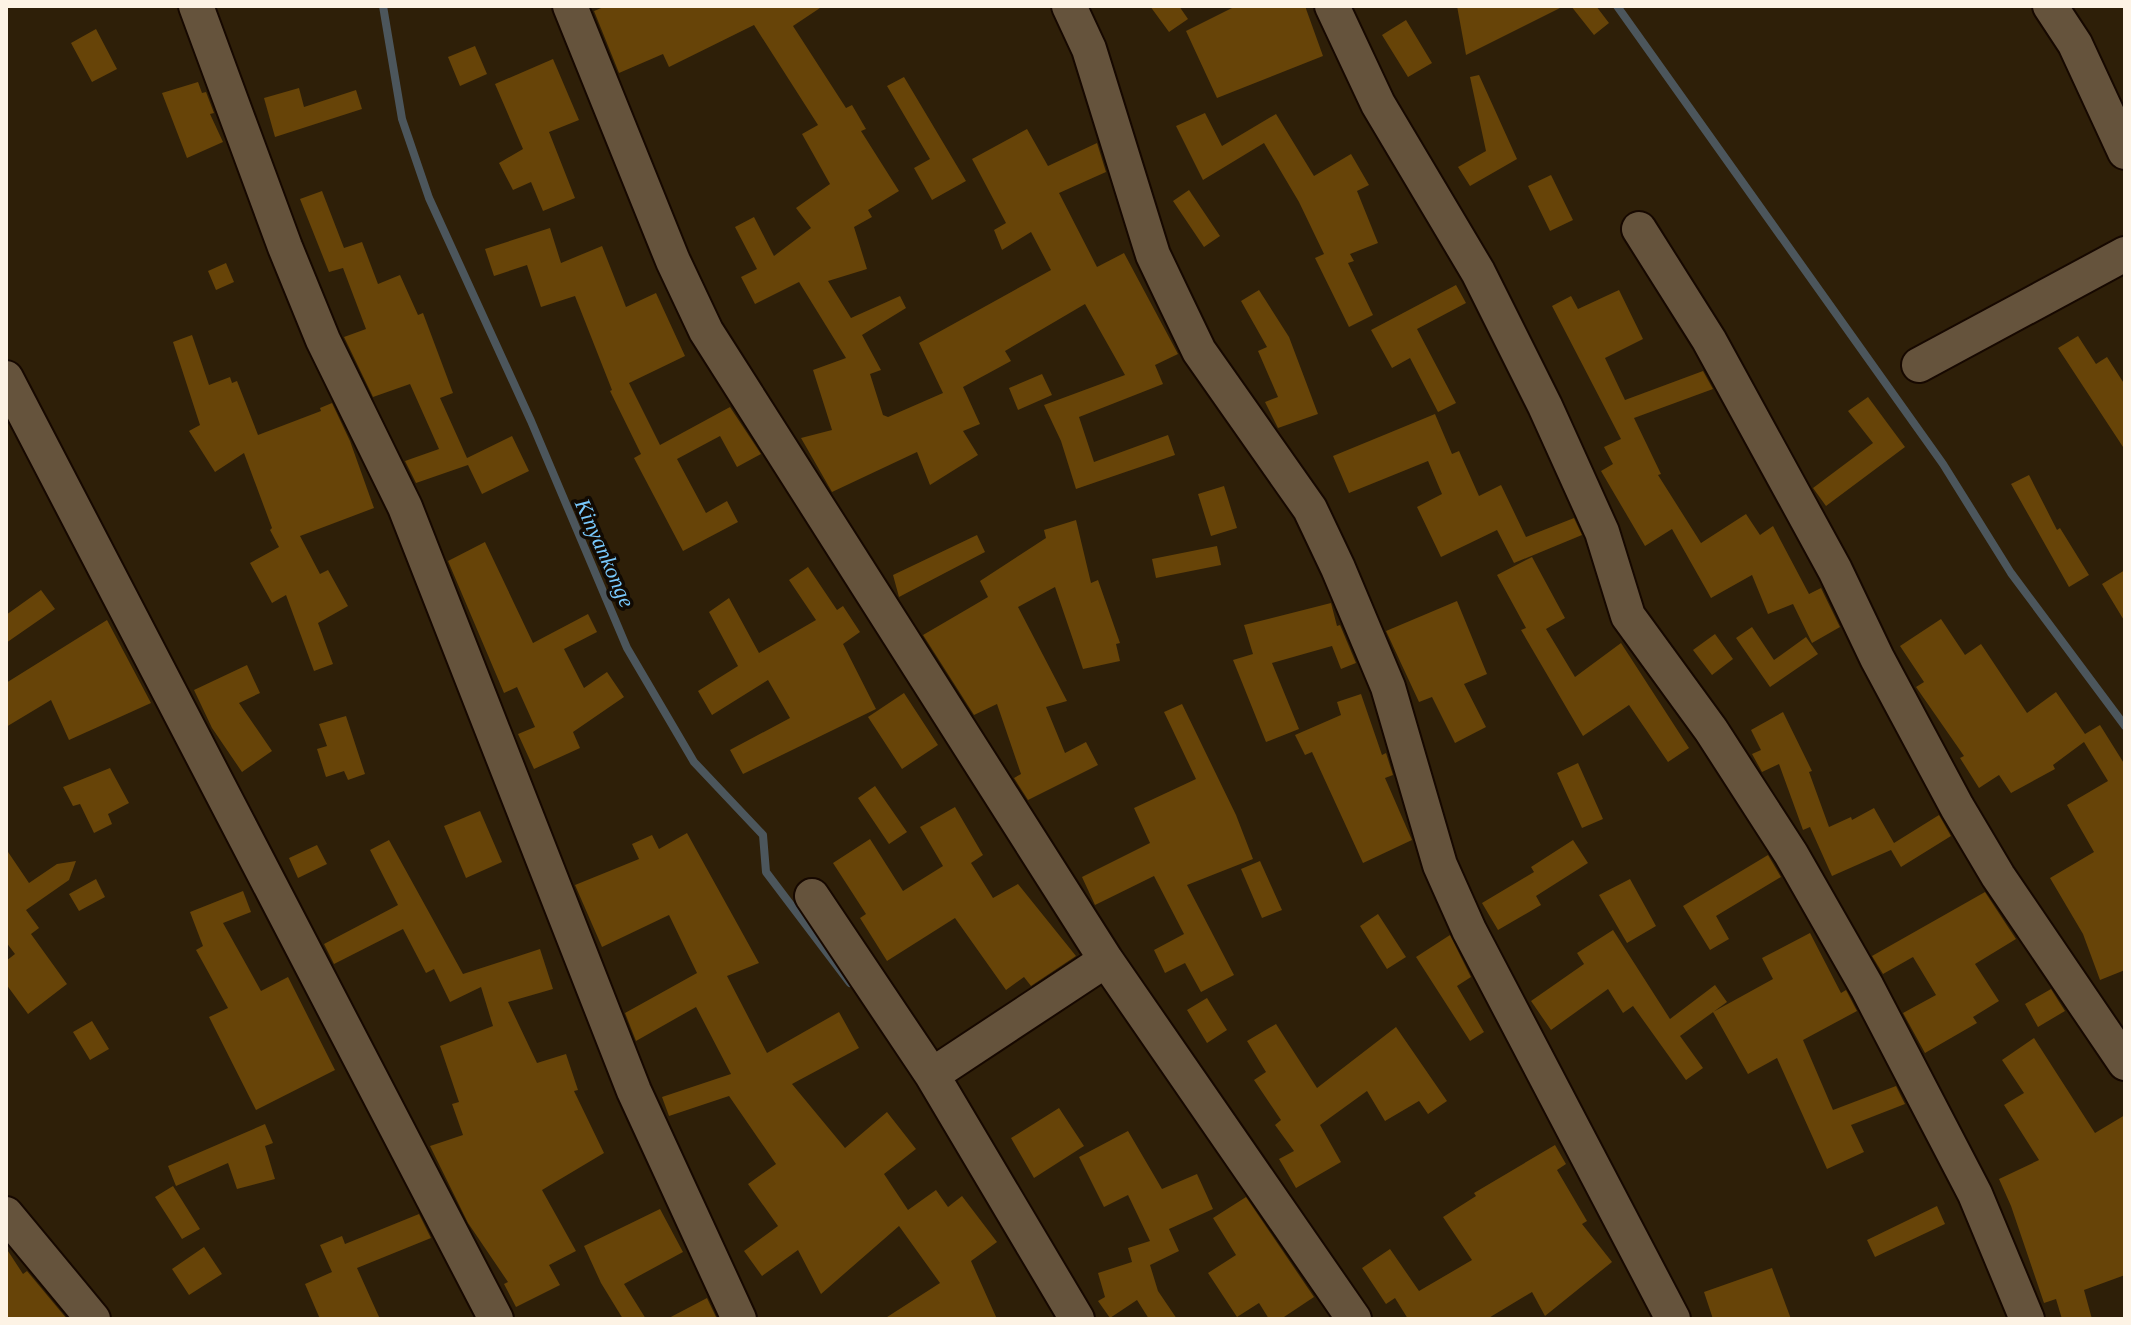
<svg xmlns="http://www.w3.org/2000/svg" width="2131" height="1325" font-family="'Times New Roman',serif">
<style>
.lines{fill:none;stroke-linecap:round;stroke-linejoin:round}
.stream{stroke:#4c565c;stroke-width:8}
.building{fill:#674408}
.minor-casing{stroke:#160800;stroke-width:38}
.minor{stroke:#65533c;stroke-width:34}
.labels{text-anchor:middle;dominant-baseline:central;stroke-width:7;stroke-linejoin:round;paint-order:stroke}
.water-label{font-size:22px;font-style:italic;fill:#79c9fd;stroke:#110a03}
</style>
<rect width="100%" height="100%" fill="#2e1f08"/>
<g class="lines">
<path class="stream" d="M383,6L402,119L429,198L531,421L627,648L694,762L763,835L766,872L850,983
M1617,6L1943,464L2011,573L2125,726"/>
</g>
<path class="building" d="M606,6H823L793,26L846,108L852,105L866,129L861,131L899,191L868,210L872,217L854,227L867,269L828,281L851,318L900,296L906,308L862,335L881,370L870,374L883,415L888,417L943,393L919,343L1051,270L1031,232L1002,250L994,230L1006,223L972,159L1027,129L1048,166L1097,143L1106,172L1059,193L1097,267L1124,253L1178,354L1155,365L1163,384L1079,417L1094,462L1168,435L1175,455L1076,489L1061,441L1044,405L1125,375L1085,304L1005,351L1011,361L963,387L980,424L963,431L978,455L930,485L917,452L832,492L801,438L832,430L813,370L846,358L799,282L755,304L741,277L757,269L735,227L754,217L774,256L811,228L796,208L830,184L802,134L818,125L754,25L669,67L663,54L619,73L594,11Z
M1150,6H1179L1188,19L1169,32Z
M1236,6H1305L1323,56L1217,98L1186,31Z
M1457,6H1564L1466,55Z
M1571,6H1596L1609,23L1594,35Z
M1406,20L1432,63L1408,77L1382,35Z
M96,29L117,69L92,82L71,43Z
M475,46L487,74L460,86L448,57Z
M553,59L579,120L549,132L575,198L543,211L531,182L513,190L499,163L523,149L495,84Z
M1479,75L1517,159L1470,186L1458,167L1486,151L1470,77Z
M904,77L966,181L932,200L914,168L930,159L887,86Z
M198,82L202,93L206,92L214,113L210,114L223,142L187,158L162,93Z
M299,88L304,107L356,90L362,109L275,137L264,98Z
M1205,113L1222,146L1276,114L1314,176L1351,154L1369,185L1357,191L1378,243L1350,254L1354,261L1348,263L1373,315L1349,327L1315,258L1324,254L1299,202L1264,143L1203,180L1176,126Z
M1551,175L1573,220L1550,231L1528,186Z
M1189,190L1220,236L1204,247L1173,201Z
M322,191L344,248L362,242L378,284L400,275L418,315L423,313L453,393L440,398L467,458L512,436L529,471L482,494L468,465L416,483L405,461L439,449L410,384L373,397L344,337L366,329L343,268L329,272L300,199Z
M550,228L561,263L602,246L626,307L656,293L685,356L629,383L660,445L730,407L761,454L737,467L720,436L677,459L706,513L727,501L738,522L683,551L634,458L641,454L610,391L612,390L575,296L541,307L527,265L494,276L485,249Z
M226,263L234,282L216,290L208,271Z
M1456,285L1466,303L1417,329L1456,403L1438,412L1410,358L1392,368L1371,330Z
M1259,290L1289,337L1318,414L1278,428L1265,402L1278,397L1258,351L1267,347L1241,301Z
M1619,290L1643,339L1605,358L1625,400L1703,371L1713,389L1634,418L1661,474L1658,475L1701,543L1746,514L1760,535L1773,526L1809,594L1821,588L1840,627L1812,643L1793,604L1768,614L1752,575L1711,598L1672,529L1645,546L1601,471L1613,464L1604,447L1621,439L1552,306L1571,296L1578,309Z
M192,335L209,385L230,377L232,383L237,381L258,435L321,411L320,408L332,403L350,441L374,508L300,536L320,574L328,570L348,606L318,623L333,664L314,671L286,595L272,603L250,563L279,547L270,530L272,528L244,453L215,472L189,431L200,425L173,342Z
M2078,336L2096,364L2107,357L2125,385V450L2058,348Z
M1042,374L1052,395L1018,410L1009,388Z
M1868,397L1905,447L1826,506L1813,488L1873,443L1848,411Z
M1435,414L1452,454L1459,451L1479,496L1501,485L1526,537L1574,518L1582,535L1514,563L1497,530L1441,557L1417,507L1442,494L1428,461L1349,493L1333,456Z
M2029,475L2057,530L2060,528L2089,575L2069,587L2011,484Z
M1224,486L1237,528L1211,536L1198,494Z
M1076,520L1091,583L1098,580L1120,643L1116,644L1120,661L1083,669L1055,587L1018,607L1067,701L1046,707L1065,753L1086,742L1098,765L1028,800L1014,778L1021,774L997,704L974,715L923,635L988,597L980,581L1046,538L1044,530Z
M977,535L985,552L899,597L893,575Z
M485,542L533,643L588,614L597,632L564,649L584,688L607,672L624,697L573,732L580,748L534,769L518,734L535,727L517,687L504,693L448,561Z
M1217,546L1221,565L1156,578L1152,559Z
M1532,557L1565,618L1546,629L1575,677L1621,643L1689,748L1668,762L1629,705L1583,736L1521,630L1526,628L1497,575Z
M808,567L837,610L843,606L860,632L843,644L876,709L743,774L730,750L790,718L768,680L712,715L698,691L738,666L709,612L729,598L759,653L816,620L789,580Z
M2125,570V622L2102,584Z
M41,590L55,609L6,643V615Z
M1457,601L1487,674L1464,684L1486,727L1455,743L1432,697L1419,702L1386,631Z
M1331,603L1337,626L1340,625L1356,663L1341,669L1332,646L1272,663L1299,729L1266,742L1233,660L1253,654L1244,625Z
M1941,619L1965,655L1981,644L2027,713L2056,692L2085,734L2100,725L2125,765V970L2100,980L2083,934L2050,878L2094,852L2067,805L2108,781L2084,742L2053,765L2055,769L2011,793L1999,775L1979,788L1960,758L1964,756L1916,687L1924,682L1900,646Z
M107,620L151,703L69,740L51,700L6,727V683Z
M1752,627L1774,660L1806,637L1818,654L1770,687L1736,638Z
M1715,634L1733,659L1712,675L1693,650Z
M247,665L260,693L239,703L272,751L242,772L212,728L194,690Z
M904,693L938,745L902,769L868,717Z
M1361,694L1382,755L1386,753L1393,775L1385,778L1412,840L1363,863L1312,752L1305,755L1295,735L1341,715L1337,702Z
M1182,704L1236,815L1253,859L1187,885L1234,975L1201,992L1185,963L1165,973L1154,950L1184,934L1154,876L1095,905L1082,877L1150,843L1134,808L1196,779L1164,712Z
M1783,712L1812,771L1809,772L1829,827L1851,817L1852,820L1874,808L1894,843L1939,815L1951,836L1901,867L1891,850L1832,876L1810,827L1803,830L1779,764L1762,772L1752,754L1761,750L1751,730Z
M346,716L365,774L348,780L344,771L326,777L317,749L327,746L319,724Z
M1578,763L1603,819L1582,828L1557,773Z
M110,768L129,803L108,814L112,824L94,833L80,804L73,806L63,787Z
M875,786L907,832L889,844L858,798Z
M955,807L983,855L971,863L993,898L1018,884L1076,956L1031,986L1024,977L1006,990L955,918L887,961L860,918L866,914L833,863L870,839L903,891L943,866L920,827Z
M480,811L502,862L466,878L444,826Z
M687,833L759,963L727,976L767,1053L839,1012L859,1048L792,1084L845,1148L887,1112L916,1149L884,1174L908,1210L936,1190L948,1207L962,1196L997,1242L971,1261L997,1319H884L940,1283L899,1226L821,1294L798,1250L762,1276L744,1251L778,1226L748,1184L776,1164L729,1096L669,1116L662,1097L731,1074L696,1007L636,1041L625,1013L697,973L669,915L602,947L575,885L639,859L632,844L652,835L659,849Z
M389,840L463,974L540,949L553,989L508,1002L537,1063L566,1054L578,1090L574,1091L604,1153L542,1190L576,1251L549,1265L560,1285L516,1307L504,1284L508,1282L468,1223L430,1146L463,1135L452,1104L459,1102L440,1046L493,1026L481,987L450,1002L434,969L426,973L403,929L334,964L324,944L398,905L370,850Z
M1573,840L1588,863L1536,896L1541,905L1498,930L1482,903L1534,872L1531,867Z
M317,845L327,864L298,878L289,858Z
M6,849L29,883L57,864L76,861L69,880L26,910L39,928L31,934L67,984L28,1014L6,984V961L15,954L6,942Z
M1768,855L1781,877L1716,916L1729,939L1710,950L1683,906Z
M1260,861L1282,910L1262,918L1241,869Z
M96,879L105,897L79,911L69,894Z
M1630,879L1656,926L1627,943L1599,895Z
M243,891L251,912L223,923L261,991L288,977L335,1070L256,1110L209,1017L228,1008L196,950L203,946L190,912Z
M1985,892L2016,939L1975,964L1999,1001L1973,1017L1977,1023L1925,1053L1903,1013L1936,995L1913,957L1883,974L1872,956Z
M1378,914L1406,957L1387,969L1360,926Z
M1613,930L1670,1019L1715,985L1727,1002L1680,1036L1703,1068L1686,1080L1633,1006L1623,1013L1608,989L1551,1030L1531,1001L1584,964L1577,953Z
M1810,933L1841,993L1846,990L1857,1011L1803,1040L1833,1110L1896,1086L1905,1104L1851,1125L1864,1152L1827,1169L1777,1058L1748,1074L1713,1012L1773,979L1762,958Z
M1450,935L1471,977L1457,986L1484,1032L1470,1041L1416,957Z
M2051,989L2065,1011L2038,1027L2025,1004Z
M1207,998L1227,1030L1207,1043L1187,1010Z
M92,1021L109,1049L90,1060L73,1032Z
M1276,1024L1317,1088L1396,1027L1447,1101L1428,1114L1419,1101L1385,1121L1367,1091L1320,1125L1341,1162L1296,1188L1279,1159L1294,1151L1275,1125L1281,1120L1254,1080L1266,1072L1247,1041Z
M2034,1038L2095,1133L2125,1115V1275L2084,1290L2092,1319H2062L2056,1299L2044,1303L2011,1206L1999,1179L2039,1160L2004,1105L2024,1093L2002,1060Z
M1059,1108L1084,1146L1034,1178L1011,1138Z
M265,1124L273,1143L265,1146L275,1179L237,1189L228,1163L176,1186L168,1166Z
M1128,1131L1162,1189L1197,1174L1213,1209L1169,1229L1179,1251L1150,1265L1158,1291L1177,1319H1149L1137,1300L1110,1318L1098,1301L1105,1297L1098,1273L1132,1262L1128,1248L1150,1241L1128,1195L1104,1207L1079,1157Z
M1555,1145L1566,1164L1557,1170L1587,1221L1582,1224L1612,1262L1545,1316L1532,1292L1487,1319H1408L1395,1298L1386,1304L1362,1268L1390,1249L1419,1291L1472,1260L1443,1217L1476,1196L1474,1193Z
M173,1186L200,1229L182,1239L155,1197Z
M1246,1197L1314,1297L1281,1319H1269L1259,1303L1237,1317L1208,1273L1236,1255L1213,1218Z
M1937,1206L1945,1224L1875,1257L1867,1240Z
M660,1209L683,1252L624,1284L646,1319H623L601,1283L584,1246Z
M419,1214L431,1238L357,1268L380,1319H320L305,1284L332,1272L320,1245L342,1236L345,1244Z
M204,1247L222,1274L189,1295L172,1269Z
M6,1248L23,1274L27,1271L67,1319H6Z
M1772,1268L1791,1319H1713L1704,1292Z
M707,1298L717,1319H667Z"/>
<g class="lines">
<g class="minor-casing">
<path id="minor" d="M196,6L285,247L323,340L405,507L634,1091L739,1319
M570,6L673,261L706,331L1106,960L1354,1319
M1069,6L1089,49L1153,255L1174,299L1199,351L1310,509L1338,568L1388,687L1440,865L1469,930L1673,1319
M1332,6L1378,104L1478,272L1545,406L1602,532L1628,616L1711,730L1791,854L1867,987L1975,1194L2027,1319
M2050,6L2075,44L2125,152
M1639,229L1709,340L1835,570L1877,658L1957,807L1998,876L2125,1063
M1919,365L2125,254
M6,378L496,1319
M812,896L932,1075L1077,1319
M932,1075L1106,960
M6,1214L93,1319"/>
</g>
<use href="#minor" class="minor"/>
</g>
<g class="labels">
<g class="water-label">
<text transform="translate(605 553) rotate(66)">Kinyankonge</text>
</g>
</g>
<rect width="2131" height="1325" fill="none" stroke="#fdf3e5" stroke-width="16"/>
</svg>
